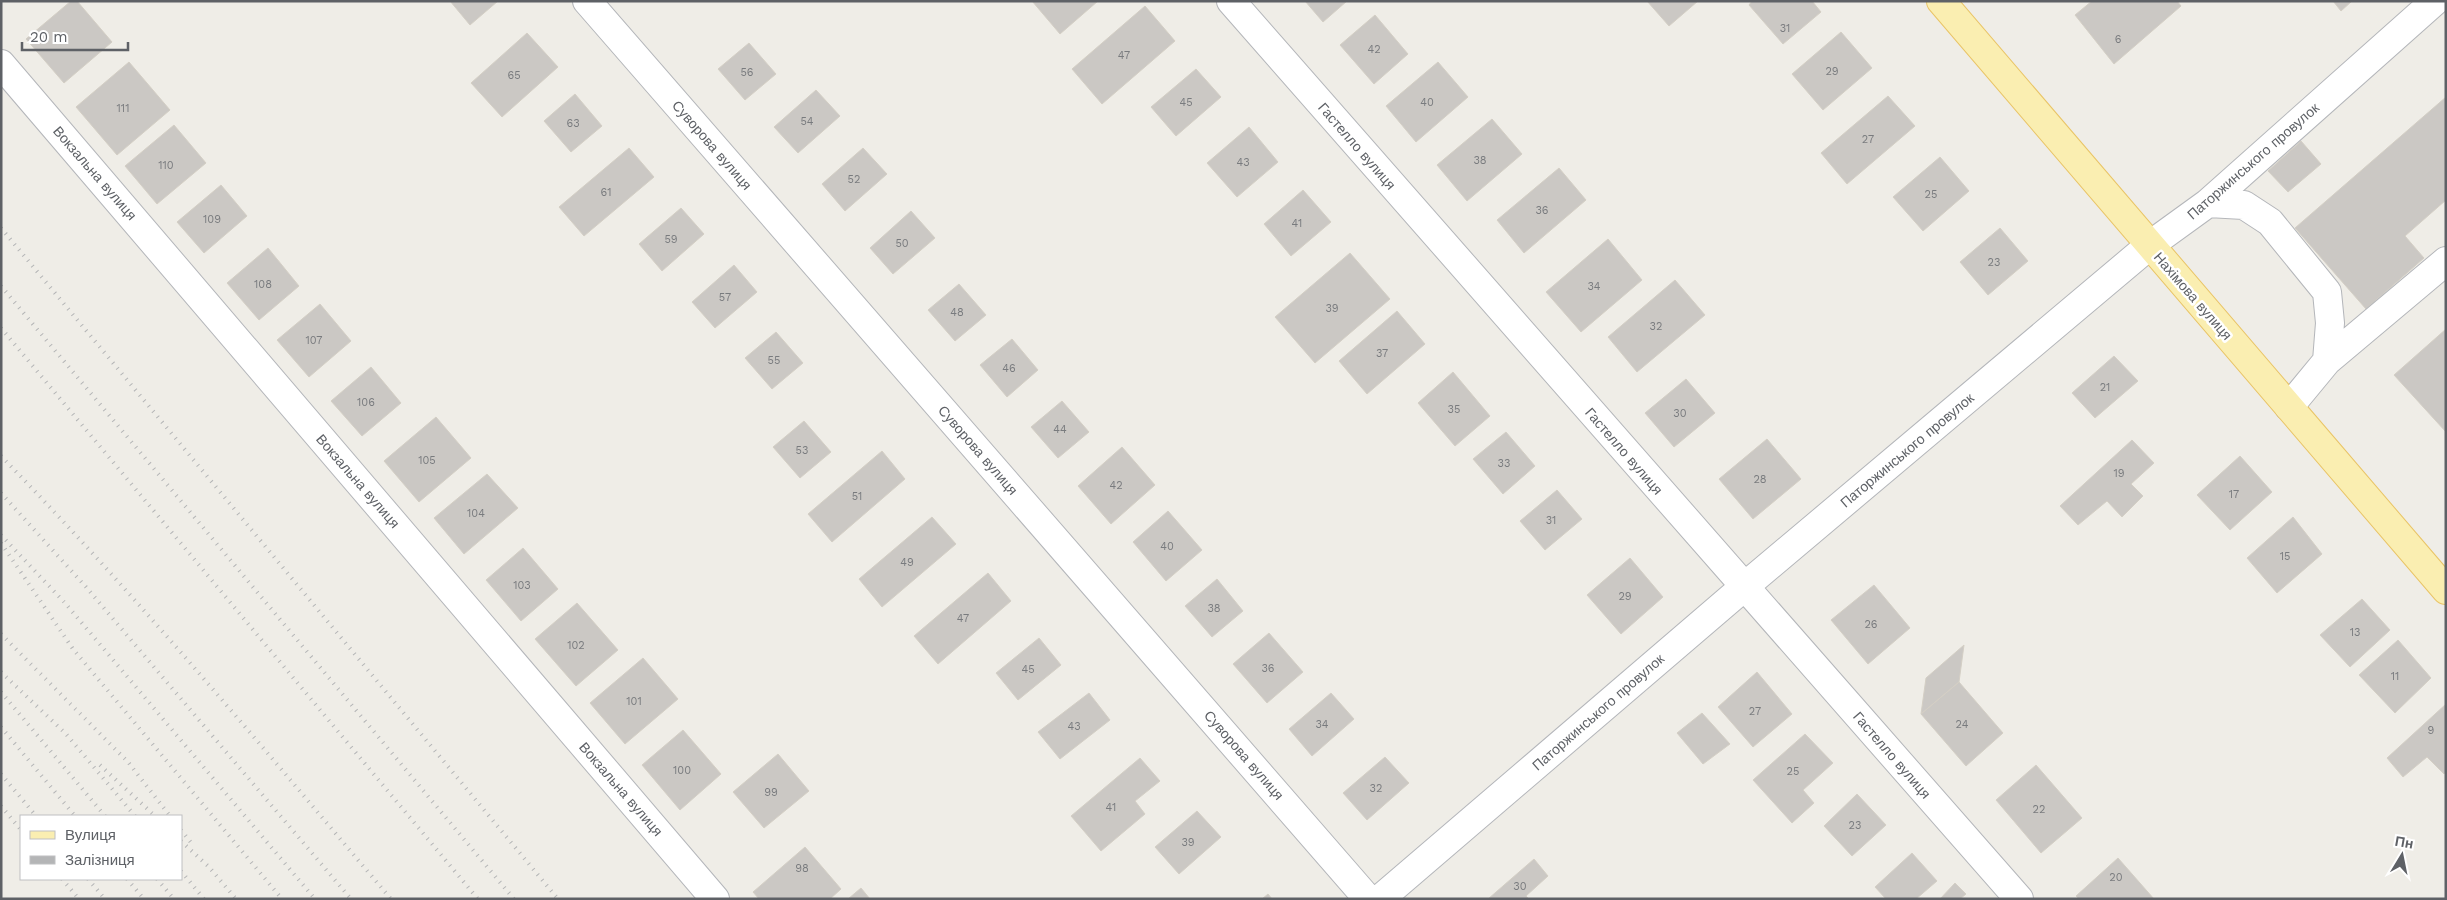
<svg xmlns="http://www.w3.org/2000/svg" width="2447" height="900" font-family="'Work Sans',sans-serif">
<style>
.building{fill:#cbc8c4;stroke:#d4cfc5}
.lines{fill:none;stroke-linecap:round;stroke-linejoin:round}
.minor-casing{stroke:#b4b6ba;stroke-width:30}
.major-casing{stroke:#e9c466;stroke-width:30}
.minor{stroke:#fff;stroke-width:28}
.major{stroke:#faeeb1;stroke-width:28}
.rail{stroke:#b4b5b6;stroke-width:4;stroke-dasharray:1 6;stroke-linecap:butt}
.labels{text-anchor:middle;dominant-baseline:central;stroke-width:5;stroke-linejoin:round;paint-order:stroke}
.number-label{font-size:11px;fill:#797b7e}
.street-label{font-size:14px;fill:#5e6166;stroke:#fff}
</style>
<rect width="100%" height="100%" fill="#efede7"/>
<path class="building" d="M71,1H77L112,42L64,83L26,39Z
M450,1H498L470,25Z
M1032,1H1098L1060,34Z
M1305,1H1347L1323,22Z
M1647,1H1698L1669,26Z
M1752,1H1812L1821,12L1783,44L1749,5Z
M2092,1H2177L2181,6L2114,64L2075,15Z
M2333,1H2352L2341,11Z
M1145,6L1175,41L1102,104L1072,69Z
M1375,15L1408,54L1374,84L1340,45Z
M1841,32L1872,68L1823,110L1792,74Z
M527,33L558,67L502,117L471,83Z
M749,43L776,74L745,100L718,69Z
M129,62L170,110L117,155L76,107Z
M1438,62L1468,97L1416,142L1386,106Z
M1196,69L1221,97L1176,136L1151,107Z
M816,90L840,116L798,153L774,127Z
M575,94L602,126L571,152L544,121Z
M1888,96L1915,126L1847,184L1821,153Z
M2446,97V200L2405,236L2424,258L2366,309L2295,228Z
M1492,119L1522,154L1467,201L1437,165Z
M174,125L206,163L157,204L125,166Z
M1249,127L1278,162L1237,197L1207,163Z
M2301,141L2321,164L2288,192L2268,171Z
M629,148L654,177L584,236L559,207Z
M863,148L887,174L845,211L822,184Z
M1940,157L1969,191L1923,231L1893,197Z
M1559,168L1586,200L1524,253L1497,220Z
M221,185L247,216L204,253L177,222Z
M1303,190L1331,222L1291,256L1264,224Z
M681,208L704,234L662,271L639,244Z
M911,211L935,238L893,274L870,248Z
M2000,228L2028,261L1988,295L1960,262Z
M1608,239L1642,280L1581,332L1546,292Z
M268,248L299,286L259,320L227,283Z
M1350,253L1390,299L1315,363L1275,317Z
M734,265L757,292L715,328L692,302Z
M1675,280L1705,315L1637,372L1608,337Z
M959,284L986,315L955,341L928,310Z
M320,304L351,341L309,377L277,340Z
M1397,311L1425,344L1367,394L1339,361Z
M2446,329V432L2394,375Z
M776,332L803,363L772,389L745,358Z
M1012,339L1038,370L1007,397L980,365Z
M2114,356L2138,381L2095,418L2072,393Z
M371,367L401,403L362,436L331,401Z
M1453,372L1490,416L1455,446L1418,403Z
M1686,379L1715,413L1674,447L1645,413Z
M1062,401L1089,432L1058,458L1031,427Z
M436,417L471,458L419,502L384,461Z
M804,421L831,452L800,478L773,447Z
M1506,432L1535,466L1503,494L1473,459Z
M1767,439L1801,479L1753,519L1719,479Z
M2132,440L2154,463L2131,484L2143,496L2122,517L2107,501L2078,525L2060,506Z
M1122,447L1155,485L1111,524L1078,486Z
M882,451L905,479L832,542L808,514Z
M2240,456L2272,492L2230,530L2197,495Z
M487,474L518,508L464,554L434,518Z
M1557,490L1582,519L1545,550L1520,521Z
M1168,511L1202,550L1166,581L1133,542Z
M932,517L956,544L882,607L859,579Z
M2293,517L2322,554L2277,593L2247,558Z
M523,548L558,589L521,621L486,580Z
M1630,558L1663,597L1621,634L1587,595Z
M988,573L1011,601L938,664L914,636Z
M1217,579L1243,611L1212,637L1185,606Z
M1874,585L1910,628L1868,664L1831,620Z
M2362,599L2390,630L2350,667L2320,635Z
M577,603L618,650L576,686L535,639Z
M1269,633L1303,672L1267,703L1233,664Z
M1039,638L1061,665L1018,700L996,673Z
M2398,640L2431,678L2395,713L2359,675Z
M1964,645L1959,682L1921,714L1926,678Z
M643,658L678,699L625,744L590,703Z
M1757,672L1792,714L1753,747L1718,707Z
M1959,682L2003,733L1966,766L1921,714Z
M1089,693L1110,720L1060,759L1038,732Z
M1331,693L1354,719L1312,756L1289,729Z
M2446,704V772L2444,774L2427,757L2403,777L2387,758Z
M1702,713L1730,744L1703,764L1677,733Z
M683,730L721,774L680,810L642,765Z
M1805,734L1833,763L1803,790L1814,803L1792,823L1753,780Z
M778,754L809,791L764,828L733,792Z
M1385,757L1409,783L1367,820L1343,793Z
M1140,758L1160,781L1135,801L1145,814L1101,851L1071,816Z
M2036,765L2082,818L2041,853L1996,800Z
M1857,794L1886,825L1852,856L1824,826Z
M1197,811L1221,837L1179,874L1155,847Z
M805,847L841,889L830,899H759L753,892Z
M1912,853L1937,881L1916,899H1886L1875,887Z
M2118,858L2154,899H2079L2076,896Z
M1534,859L1548,876L1526,896L1529,899H1488Z
M1955,883L1966,894L1960,899H1940Z
M861,888L870,899H848Z
M1268,894L1272,899H1262Z"/>
<g class="lines">
<g class="minor-casing">
<path id="minor" d="M587,1L1368,899
M1231,1L2019,899
M1,64L715,899
M2208,203L2244,205L2270,222L2327,292L2330,323L2327,361L2446,261
M2289,407L2327,361
M1380,899L1744,587L2150,245L2208,203L2435,1"/>
</g>
<g class="major-casing">
<path id="major" d="M1941,1L2446,590"/>
</g>
<use href="#minor" class="minor"/>
<use href="#major" class="major"/>
<path class="rail" d="M1,228L558,899
M1,286L514,899
M1,328L478,899
M1,456C138,597 264,749 391,899
M1,493L86,587L351,899
M1,535L65,603L315,899
M1,543L73,649L282,899
M1,634L128,762L170,816
M1,672L66,734L135,816
M1,692L105,816
M1,727L75,816
M100,765L155,816
M1,774L36,816
M1,806L21,830
M181,830L193,845
M181,841L209,867L236,899
M181,871L204,899
M62,879L79,899
M88,879L105,899
M127,879L144,899
M157,879L174,899"/>
</g>
<g class="labels">
<g class="number-label">
<text x="1785" y="28">31</text>
<text x="2118" y="39">6</text>
<text x="1374" y="49">42</text>
<text x="1124" y="55">47</text>
<text x="1832" y="71">29</text>
<text x="747" y="72">56</text>
<text x="514" y="75">65</text>
<text x="1186" y="102">45</text>
<text x="1427" y="102">40</text>
<text x="123" y="108">111</text>
<text x="807" y="121">54</text>
<text x="573" y="123">63</text>
<text x="1868" y="139">27</text>
<text x="1480" y="160">38</text>
<text x="1243" y="162">43</text>
<text x="166" y="165">110</text>
<text x="854" y="179">52</text>
<text x="606" y="192">61</text>
<text x="1931" y="194">25</text>
<text x="1542" y="210">36</text>
<text x="212" y="219">109</text>
<text x="1297" y="223">41</text>
<text x="671" y="239">59</text>
<text x="902" y="243">50</text>
<text x="1994" y="262">23</text>
<text x="263" y="284">108</text>
<text x="1594" y="286">34</text>
<text x="725" y="297">57</text>
<text x="1332" y="308">39</text>
<text x="957" y="312">48</text>
<text x="1656" y="326">32</text>
<text x="314" y="340">107</text>
<text x="1382" y="353">37</text>
<text x="774" y="360">55</text>
<text x="1009" y="368">46</text>
<text x="2105" y="387">21</text>
<text x="366" y="402">106</text>
<text x="1454" y="409">35</text>
<text x="1680" y="413">30</text>
<text x="1060" y="429">44</text>
<text x="802" y="450">53</text>
<text x="427" y="460">105</text>
<text x="1504" y="463">33</text>
<text x="2119" y="473">19</text>
<text x="1760" y="479">28</text>
<text x="1116" y="485">42</text>
<text x="2234" y="494">17</text>
<text x="857" y="496">51</text>
<text x="476" y="513">104</text>
<text x="1551" y="520">31</text>
<text x="1167" y="546">40</text>
<text x="2285" y="556">15</text>
<text x="907" y="562">49</text>
<text x="522" y="585">103</text>
<text x="1625" y="596">29</text>
<text x="1214" y="608">38</text>
<text x="963" y="618">47</text>
<text x="1871" y="624">26</text>
<text x="2355" y="632">13</text>
<text x="576" y="645">102</text>
<text x="1268" y="668">36</text>
<text x="1028" y="669">45</text>
<text x="2395" y="676">11</text>
<text x="634" y="701">101</text>
<text x="1755" y="711">27</text>
<text x="1322" y="724">34</text>
<text x="1962" y="724">24</text>
<text x="1074" y="726">43</text>
<text x="2431" y="730">9</text>
<text x="682" y="770">100</text>
<text x="1793" y="771">25</text>
<text x="1376" y="788">32</text>
<text x="771" y="792">99</text>
<text x="1111" y="807">41</text>
<text x="2039" y="809">22</text>
<text x="1855" y="825">23</text>
<text x="1188" y="842">39</text>
<text x="802" y="868">98</text>
<text x="2116" y="877">20</text>
<text x="1520" y="886">30</text>
</g>
<g class="street-label">
<text transform="translate(712 145) rotate(49)">Суворова вулиця</text>
<text transform="translate(1357 146) rotate(49)">Гастелло вулиця</text>
<text transform="translate(2253 161) rotate(-41)">Паторжинського провулок</text>
<text transform="translate(95 173) rotate(49)">Вокзальна вулиця</text>
<text transform="translate(2193 296) rotate(49)">Нахімова вулиця</text>
<text transform="translate(978 450) rotate(49)">Суворова вулиця</text>
<text transform="translate(1907 450) rotate(-40)">Паторжинського провулок</text>
<text transform="translate(1624 451) rotate(49)">Гастелло вулиця</text>
<text transform="translate(358 481) rotate(49)">Вокзальна вулиця</text>
<text transform="translate(1598 712) rotate(-41)">Паторжинського провулок</text>
<text transform="translate(1244 755) rotate(49)">Суворова вулиця</text>
<text transform="translate(1892 755) rotate(49)">Гастелло вулиця</text>
<text transform="translate(621 789) rotate(49)">Вокзальна вулиця</text>
</g>
</g>
<rect width="2447" height="900" fill="none" stroke="#5e6166" stroke-width="5"/>
<rect x="20" y="815" width="162" height="65" fill="#ffffff" stroke="#bfc0c2"/>
<rect x="30" y="831" width="25" height="8" fill="#faeeb1" stroke="#bfc0c2"/>
<text x="65" y="840" font-size="15" fill="#5e6166">Вулиця</text>
<rect x="30" y="856" width="25" height="8" fill="#b4b5b6" stroke="#bfc0c2"/>
<text x="65" y="865" font-size="15" fill="#5e6166">Залізниця</text>
<g transform="translate(2402 855) rotate(10)" stroke="#ffffff" stroke-width="4" paint-order="stroke">
<path d="M0-4L9 19L0 12L-9 19Z" fill="#5e6166"/>
<text y="-8" font-size="14" font-weight="bold" text-anchor="middle" fill="#5e6166">Пн</text>
</g>
<path d="M22 42v8h106v-8" fill="none" stroke="#5e6166" stroke-width="2.5"/>
<text x="30" y="42" font-size="15" fill="#5e6166" stroke="#ffffff" stroke-width="4" paint-order="stroke">20 m</text>
</svg>
